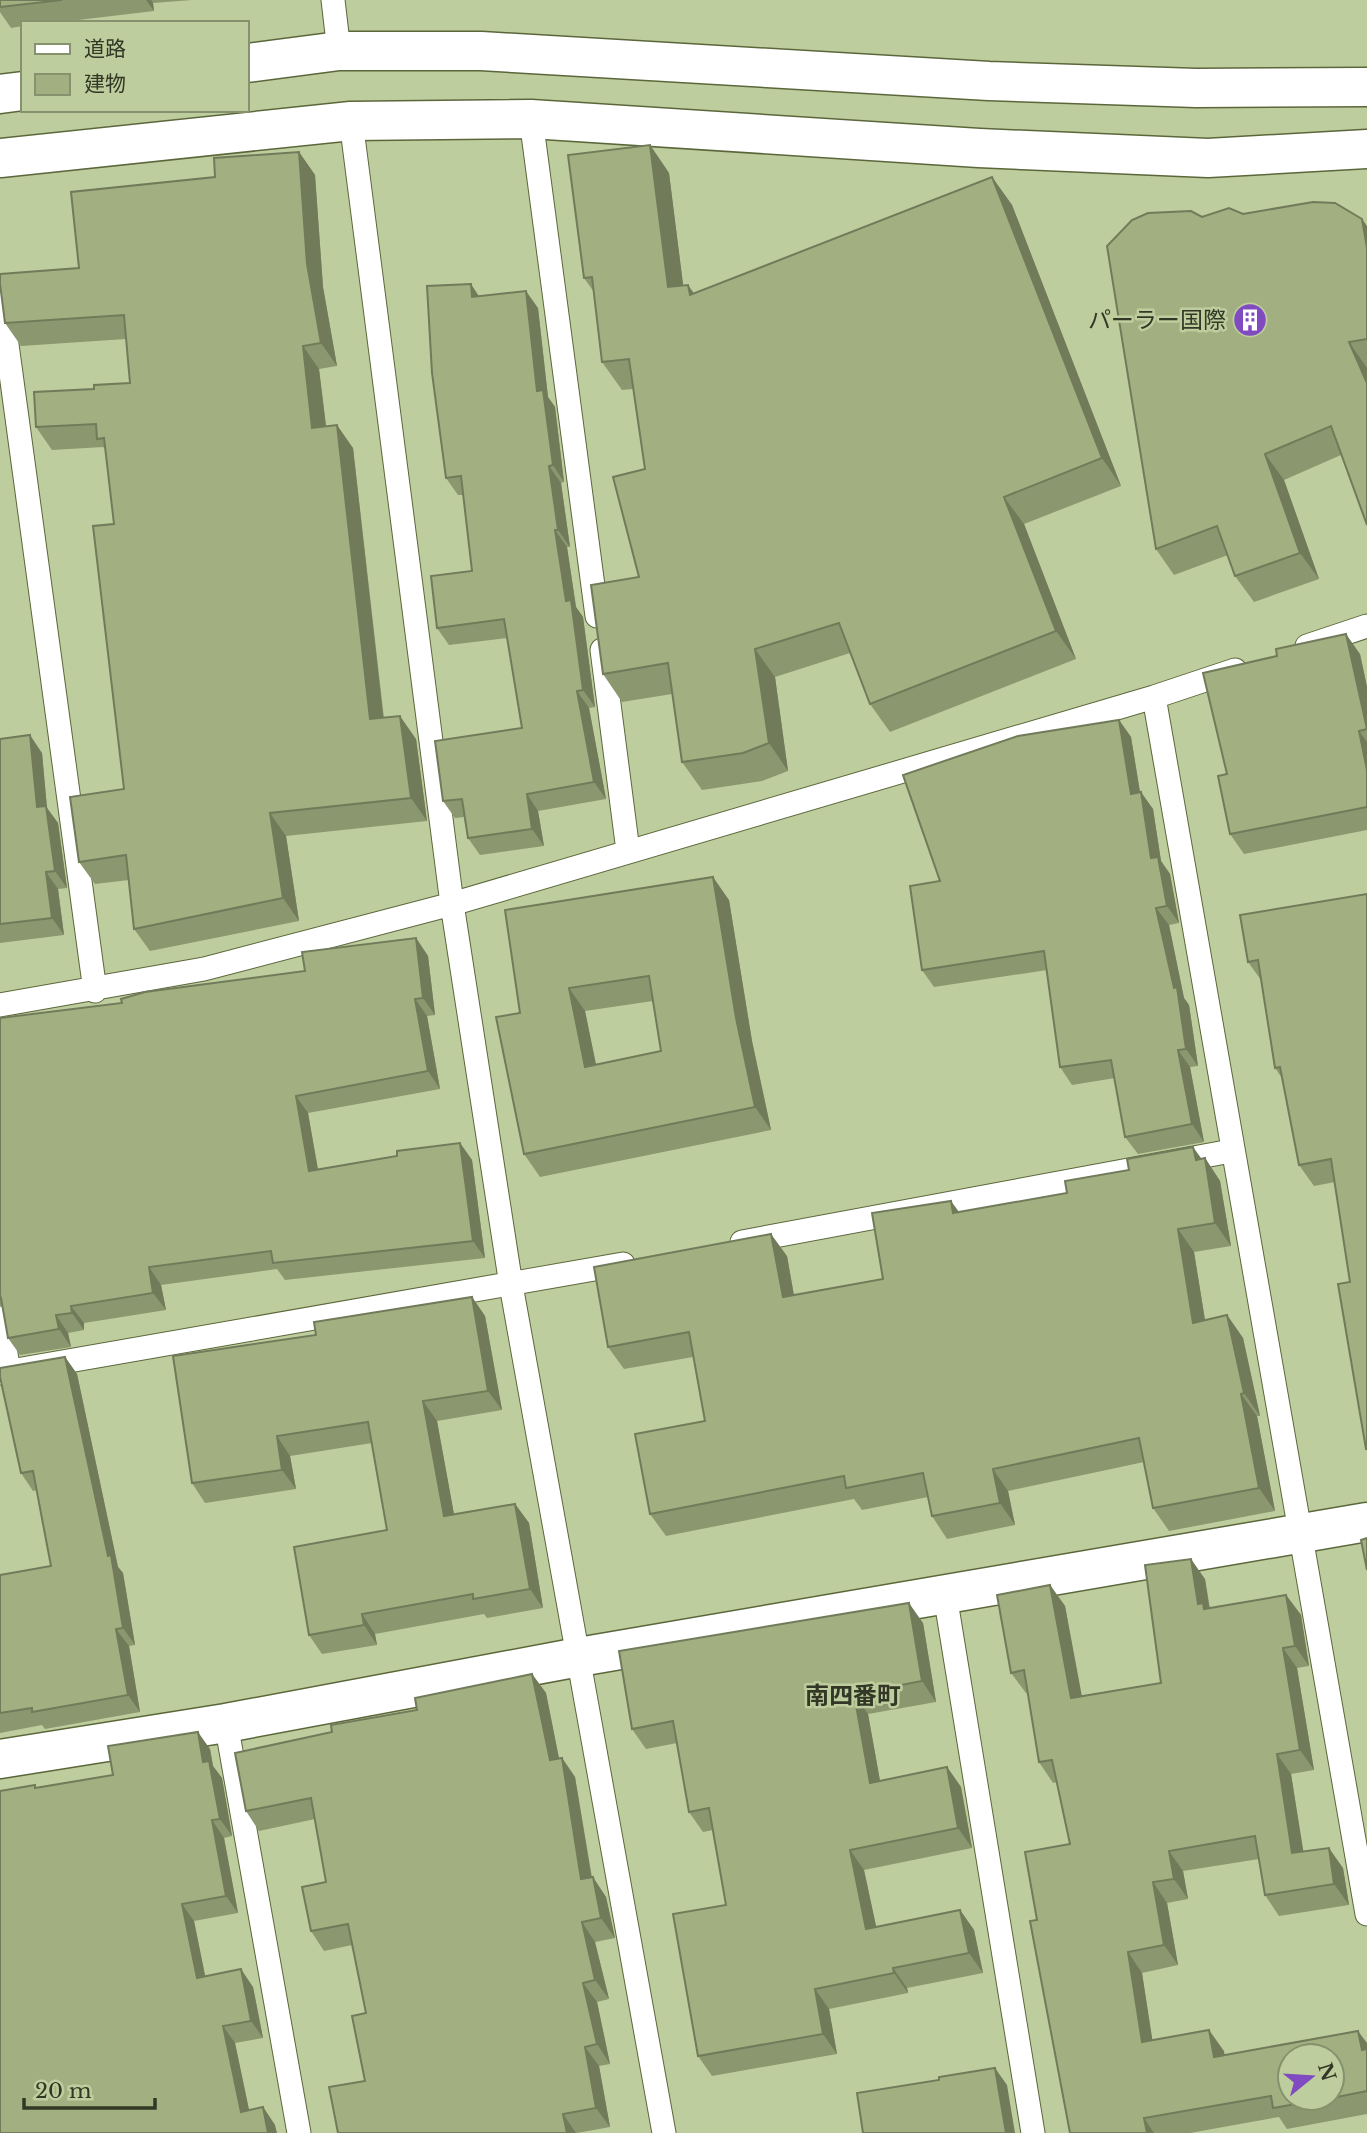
<svg xmlns="http://www.w3.org/2000/svg" width="1367" height="2133" font-family="'Libre Baskerville','Noto Sans JP',serif">
<style>
.lines{fill:none;stroke-linecap:round;stroke-linejoin:round}
.lane-casing{stroke:#5b673b;stroke-width:25}
.street-casing{stroke:#5b673b;stroke-width:41}
.secondary-casing{stroke:#5b673b;stroke-width:41}
.lane{stroke:#fff;stroke-width:23}
.street{stroke:#fff;stroke-width:38}
.secondary{stroke:#fff;stroke-width:38}
.wall{fill:#8b976f;fill-rule:evenodd}
.shaded-wall{fill:#717b5a}
.building{fill:#a2b081;stroke:#717b5a;stroke-width:2;fill-rule:evenodd}
.labels{text-anchor:middle;dominant-baseline:central;stroke-width:5;stroke-linejoin:round;paint-order:stroke}
.poi-label{font-size:23px;fill:#323825;stroke:#becd9d;text-anchor:end}
.neighbourhood-label{font-size:24px;font-weight:bold;fill:#323825;stroke:#becd9d}
</style>
<rect width="100%" height="100%" fill="#becd9d"/>
<g class="lines">
<g class="lane-casing">
<path id="lane" d="M333,0L339,51
M531,119L597,616
M351,121L452,904L511,1285L664,2133
M0,293L95,991
M1307,646L1367,626
M602,650L628,851
M1154,697L1367,1914
M0,1005L204,969L452,904L1154,697L1235,670
M742,1242L1231,1151
M0,1318L9,1372
M0,1373L623,1264
M945,1595L1033,2133
M226,1723L299,2133"/>
</g>
<g class="street-casing">
<path id="street" d="M0,1759L226,1723L579,1657L1367,1522"/>
</g>
<g class="secondary-casing">
<path id="secondary" d="M247,63L339,51H481L989,81L1196,88L1367,87
M0,94L23,91
M0,158L351,121L531,119L979,148L1208,158L1367,149"/>
</g>
<use href="#lane" class="lane"/>
<use href="#street" class="street"/>
<use href="#secondary" class="secondary"/>
</g>
<path class="wall" d="M0,0H192L153,3L154,11L53,23H23V26L11,28L0,12Z
M650,145L669,173L683,286L694,294L992,177L1012,205L1121,486L1024,524L1076,659L890,732L870,704L850,653L775,677L788,771L762,781L702,790L682,762L672,694L622,702L603,674L639,577L645,469L633,389L622,390L602,362L594,292L584,278Z
M299,152L315,175L323,287L337,366L319,369L326,426L353,448L384,718L416,739L427,821L286,836L299,921L150,951L134,929L129,880L95,884L79,862L124,789L114,524L106,450L103,447L52,450L36,427L94,389L130,383L126,339L21,346L5,323L79,268L215,177Z
M1243,214L1367,226V525L1341,455L1284,480L1319,579L1254,602L1235,576L1228,555L1174,575L1156,549L1202,217Z
M479,296L538,308L548,397L555,407L564,482L561,483L570,547H567L576,607L583,617L595,707L589,708L606,799L538,811L544,846L480,855L468,838L464,817L455,818L443,801L522,728L507,638L449,645L437,628L472,571L463,495H458L446,478Z
M1360,654L1367,687V830L1244,854L1230,834L1227,774Z
M1119,720L1131,737L1140,792L1153,809L1161,861L1170,874L1179,923L1169,925L1184,998L1189,1005L1198,1066L1190,1067L1204,1142L1138,1154L1125,1137L1115,1078L1072,1085L1060,1067L1047,970L934,987L922,970Z
M0,739L42,753L47,808L58,823L67,888L58,889L64,935L0,943Z
M1367,894V1451L1366,1449L1350,1282L1335,1182L1314,1186L1299,1165L1282,1078L1275,1068L1261,980L1248,962Z
M729,900L752,1041L771,1130L540,1177L524,1154L520,1013ZM653,1001L661,1051L596,1064L585,1011Z
M416,938L428,956L435,1015L427,1016L440,1089L308,1113L318,1169L397,1156L460,1143L472,1160L485,1258L285,1280L277,1269L161,1285L166,1310L84,1323V1330L68,1333L71,1347L20,1355L8,1338L3,1306L0,1305V1018L122,1003L305,971Z
M1205,1158L1220,1181L1231,1246L1194,1252L1205,1320L1227,1315L1243,1338L1260,1416H1257L1275,1511L1169,1531L1153,1508L1144,1462L1008,1491L1015,1525L947,1539L932,1516L928,1497L862,1510L854,1499L666,1536L650,1514L705,1421L693,1357L624,1369L608,1347L787,1256L794,1295L883,1279L959,1212L1067,1193Z
M472,1297L485,1316L502,1410L437,1421L454,1515L515,1504L529,1523L543,1608L487,1618L484,1614L375,1634L377,1645L322,1654L309,1635L387,1530L372,1443L290,1456L296,1489L205,1503L192,1483L316,1335Z
M65,1357L77,1374L118,1567L123,1573L135,1645L129,1646L140,1712L45,1729L42,1725L0,1733V1575L51,1566L37,1490L33,1491L21,1473Z
M1205,1579L1210,1608L1286,1595L1301,1615L1309,1666L1297,1668L1314,1770L1291,1774L1303,1852L1343,1868L1349,1905L1279,1916L1265,1895L1259,1859L1183,1871L1188,1899L1167,1903L1178,1965L1142,1973L1152,2040L1224,2051V2055L1367,2043V2114L1287,2129L1279,2117L1190,2133H1070L1037,1920L1070,1844L1057,1782L1053,1783L1039,1762L1028,1693H1026L1011,1673L1050,1585L1065,1606L1081,1696L1161,1683Z
M923,1623L936,1702L868,1714L880,1781L947,1767L961,1787L972,1848L864,1870L876,1927L960,1910L974,1930L983,1973L907,1988L908,1993L829,2009L837,2054L712,2076L698,2056L726,1905L713,1830L703,1832L689,1812L677,1743L646,1749L632,1729Z
M532,1674L546,1693L559,1758H562L575,1777L592,1877L606,1897L615,1938L595,1942L609,1999L597,2002L610,2064L599,2066L610,2127L577,2133H338L365,2081L366,2013L352,1945L324,1951L311,1931L326,1882L315,1819L259,1831L246,1811L332,1732L417,1710Z
M210,1749L213,1766L222,1778L232,1836L224,1838L238,1913L194,1921L205,1976L253,1987L263,2038L235,2043L249,2110L263,2107L275,2125L0,2133L37,1788L113,1775Z"/>
<path class="shaded-wall" d="M146,0H151L153,3L154,11Z
M650,145L669,173L687,315L668,287Z
M299,152L315,175L323,287L337,366L321,343L307,264Z
M992,177L1012,205L1121,486L1102,458Z
M1362,219L1367,226V248Z
M471,284L482,301L472,297Z
M688,285L708,313L690,295Z
M526,291L538,308L548,397L555,407L564,482L553,465L537,391Z
M1349,342L1367,368V383Z
M303,346L319,369L329,451L312,428Z
M337,425L353,448L386,742L370,719Z
M1265,454L1284,480L1319,579L1300,553Z
M549,466L561,483L570,547L558,530Z
M1004,497L1024,524L1076,659L1056,631Z
M555,530L567,547L576,607L583,617L595,707L583,690L566,601Z
M1346,634L1360,654L1367,687V730Z
M755,649L775,677L788,771L769,743Z
M577,691L589,708L606,799L594,782Z
M400,716L416,739L427,821L411,798Z
M1119,720L1131,737L1143,811L1131,794Z
M1359,731L1367,742V770Z
M30,735L42,753L47,808L58,823L67,888L55,871L37,807Z
M1141,792L1153,809L1161,861L1170,874L1179,923L1167,906L1151,858Z
M527,794L538,811L544,846L532,829Z
M270,813L286,836L299,921L283,898Z
M46,872L58,889L64,935L52,918Z
M713,877L729,900L752,1041L771,1130L755,1107L736,1018Z
M1156,908L1169,925L1184,998L1189,1005L1198,1066L1186,1049Z
M416,938L428,956L435,1015L423,998Z
M569,988L585,1011L601,1090L585,1067Z
M415,999L427,1016L440,1089L428,1071Z
M1178,1050L1190,1067L1204,1142L1192,1124Z
M296,1096L308,1113L321,1188L309,1171Z
M460,1143L472,1160L485,1258L473,1241Z
M1193,1147L1206,1165L1205,1158L1220,1181L1231,1246L1215,1223L1196,1160Z
M951,1201L967,1223L953,1213Z
M1178,1229L1194,1252L1209,1345L1193,1323Z
M771,1234L787,1256L798,1319L783,1297Z
M149,1267L161,1285L166,1310L153,1293Z
M472,1297L485,1316L502,1410L488,1391Z
M71,1306L84,1323V1330L72,1313Z
M56,1315L68,1333L71,1347L59,1329Z
M1227,1315L1243,1338L1260,1416L1244,1393Z
M65,1357L77,1374L118,1567L123,1573L135,1645L123,1628Z
M1241,1394L1257,1416L1275,1511L1259,1488Z
M423,1401L437,1421L458,1536L444,1516Z
M277,1436L290,1456L296,1489L282,1470Z
M993,1469L1008,1491L1015,1525L1000,1503Z
M515,1504L529,1523L543,1608L530,1589Z
M1191,1559L1205,1579L1210,1613L1198,1604Z
M1050,1585L1065,1606L1086,1718L1071,1698Z
M1286,1595L1301,1615L1309,1666L1295,1646Z
M909,1603L923,1623L936,1702L922,1681Z
M362,1614L375,1634L377,1645L364,1625Z
M116,1629L129,1646L140,1712L128,1695Z
M1283,1648L1297,1668L1314,1770L1300,1750Z
M532,1674L546,1693L563,1779L550,1760Z
M854,1694L868,1714L884,1803L870,1783Z
M198,1732L210,1749L213,1766L222,1778L232,1836L220,1819L203,1762Z
M1277,1754L1291,1774L1307,1874L1292,1853Z
M562,1758L575,1777L595,1899L581,1879Z
M947,1767L961,1787L972,1848L958,1828Z
M212,1820L224,1838L238,1913L226,1896Z
M1329,1848L1343,1868L1349,1905L1334,1884Z
M850,1850L864,1870L881,1949L866,1929Z
M1169,1851L1183,1871L1188,1899L1174,1879Z
M593,1877L606,1897L615,1938L601,1918Z
M1153,1882L1167,1903L1178,1965L1164,1945Z
M182,1904L194,1921L209,1995L197,1978Z
M960,1910L974,1930L983,1973L969,1953Z
M582,1922L595,1942L609,1999L595,1980Z
M1128,1952L1142,1973L1156,2063L1142,2042Z
M893,1968L907,1988L908,1993L894,1973Z
M241,1969L253,1987L263,2038L251,2021Z
M583,1983L597,2002L610,2064L597,2044Z
M815,1989L829,2009L837,2054L823,2034Z
M223,2026L235,2043L253,2129L241,2112Z
M1209,2030L1224,2051L1228,2077L1214,2057Z
M1358,2031L1367,2043V2057L1362,2050Z
M585,2047L599,2066L610,2127L596,2108Z
M995,2068L1007,2085L1015,2133H1006Z
M263,2107L275,2125L277,2133H268Z
M563,2114L576,2133H567Z
M1144,2118L1154,2133H1147Z"/>
<path class="building" d="M0,0H62L0,7Z
M650,145L668,287L688,285L690,295L992,177L1102,458L1004,497L1056,631L870,704L839,623L755,649L769,743L743,753L682,762L668,663L603,674L591,585L639,577L613,477L645,469L629,359L602,362L592,277L584,278L568,155Z
M299,152L307,264L321,343L303,346L312,428L337,425L370,719L400,716L411,798L270,813L283,898L134,929L126,855L79,862L70,797L124,789L93,526L114,524L104,438L97,439L96,424L36,427L34,392L94,389V385L130,383L124,315L5,323L0,284V274L79,268L71,192L215,177L214,158Z
M1313,202L1335,203L1362,219L1367,248V339L1349,342L1367,383V525L1331,426L1265,454L1300,553L1235,576L1217,526L1156,549L1107,246L1132,220L1148,213L1191,211L1202,217L1229,208L1243,214Z
M471,284L472,297L526,291L537,391L543,390L553,465L549,466L558,530H555L566,601L571,600L583,690L577,691L594,782L527,794L532,829L468,838L462,799L443,801L435,741L522,728L504,619L437,628L431,576L472,571L461,476L446,478L432,373L427,286Z
M1346,634L1367,729L1359,731L1367,770V807L1230,834L1218,776L1227,774L1203,673L1277,656L1276,649Z
M1119,720L1131,794L1141,792L1151,858L1158,857L1167,906L1156,908L1174,988L1177,987L1186,1049L1178,1050L1192,1124L1125,1137L1111,1060L1060,1067L1044,951L922,970L910,886L940,881L903,775L1018,736Z
M30,735L37,807L46,806L55,871L46,872L52,918L0,924V739Z
M713,877L736,1018L755,1107L524,1154L496,1017L520,1013L505,910ZM649,976L661,1051L585,1067L569,988Z
M1367,894V1449H1366L1338,1284L1350,1282L1331,1159L1299,1165L1280,1067L1275,1068L1258,960L1248,962L1240,915Z
M416,938L423,998L415,999L428,1071L296,1096L309,1171L397,1156V1151L460,1143L473,1241L273,1263L271,1251L149,1267L153,1293L71,1306L72,1313L56,1315L59,1329L8,1338L1,1298L0,1295V1018L122,1003L121,999L145,992L305,971L302,952Z
M1193,1147L1196,1160L1205,1158L1215,1223L1178,1229L1193,1323L1227,1315L1244,1393L1241,1394L1259,1488L1153,1508L1139,1438L993,1469L1000,1503L932,1516L923,1473L846,1488L844,1476L650,1514L635,1434L705,1421L689,1332L608,1347L594,1267L771,1234L783,1297L883,1279L872,1213L951,1201L953,1213L1067,1193L1065,1181L1129,1170L1127,1159Z
M472,1297L488,1391L423,1401L444,1516L515,1504L530,1589L473,1599V1594L362,1614L364,1625L309,1635L294,1547L387,1530L368,1422L277,1436L282,1470L192,1483L173,1356L316,1335L314,1322Z
M65,1357L108,1556L111,1555L123,1628L116,1629L128,1695L32,1712V1708L0,1713V1575L51,1566L33,1471L21,1473L0,1377V1368Z
M1367,1538V1570L1361,1540Z
M1191,1559L1198,1604L1203,1603L1204,1609L1286,1595L1295,1646L1283,1648L1300,1750L1277,1754L1292,1853L1329,1848L1334,1884L1265,1895L1255,1836L1169,1851L1174,1879L1153,1882L1164,1945L1128,1952L1142,2042L1209,2030L1214,2057L1358,2031L1362,2050L1367,2049V2091L1332,2098V2056H1290V2098H1330L1273,2108L1271,2096L1144,2118L1147,2133H1070L1030,1921L1037,1920L1025,1852L1070,1844L1052,1760L1039,1762L1024,1670L1011,1673L997,1595L1050,1585L1071,1698L1161,1683L1145,1565Z
M909,1603L922,1681L854,1694L870,1783L947,1767L958,1828L850,1850L866,1929L960,1910L969,1953L893,1968L894,1973L815,1989L823,2034L698,2056L673,1914L726,1905L709,1808L689,1812L673,1721L632,1729L619,1651Z
M532,1674L550,1760L562,1758L581,1879L593,1877L601,1918L582,1922L595,1980L583,1983L597,2044L585,2047L596,2108L563,2114L567,2133H338L329,2087L365,2081L352,2016L366,2013L348,1924L311,1931L302,1887L326,1882L311,1798L246,1811L235,1753L332,1732L331,1725L417,1710L415,1698Z
M198,1732L203,1762L209,1761L220,1819L212,1820L226,1896L182,1904L197,1978L241,1969L251,2021L223,2026L241,2112L263,2107L268,2133H0V1791L35,1785V1788L113,1775L108,1746Z
M995,2068L1006,2133H863L857,2093L939,2080V2077Z"/>
<defs>
<g id="building-disc" transform="scale(1.75)"><circle r="9.5" fill="#804ac1" stroke="#becd9d"/><path d="M-4-6H4V6H1V3H-1V6H-4ZM-2.5-4.3h1.7v1.8h-1.7ZM.8-4.3h1.7v1.8H.8ZM-2.5-1h1.7V.8h-1.7ZM.8-1h1.7V.8H.8Z" fill="#fff"/></g>
</defs>
<g fill-rule="evenodd">
<use href="#building-disc" x="1250" y="320"/>
</g>
<g class="labels">
<g class="poi-label">
<text x="1226" y="320">パーラー国際</text>
</g>
<g class="neighbourhood-label">
<text x="853" y="1695">南四番町</text>
</g>
</g>
<rect x="21" y="21" width="228" height="91" fill="#becd9d" stroke="#86916d" stroke-width="2"/>
<rect x="35" y="44" width="35" height="10" fill="#ffffff" stroke="#86916d" stroke-width="2"/>
<text x="84" y="56" font-size="21" fill="#323825">道路</text>
<rect x="35" y="74" width="35" height="21" fill="#a2b081" stroke="#86916d" stroke-width="2"/>
<text x="84" y="91" font-size="21" fill="#323825">建物</text>
<g transform="translate(1311 2077) rotate(72)"><circle r="33" fill="#becd9d" stroke="#86916d" stroke-width="2"/>
<path d="M0-5L12 26L0 18L-12 26Z" fill="#804ac1"/>
<text y="-10" font-size="19" font-weight="bold" text-anchor="middle" fill="#323825">N</text>
</g>
<path d="M24 2098v10h131v-10" fill="none" stroke="#323825" stroke-width="3.5"/>
<text x="35" y="2098" font-size="21" fill="#323825" stroke="#becd9d" stroke-width="5" paint-order="stroke">20 m</text>
</svg>
